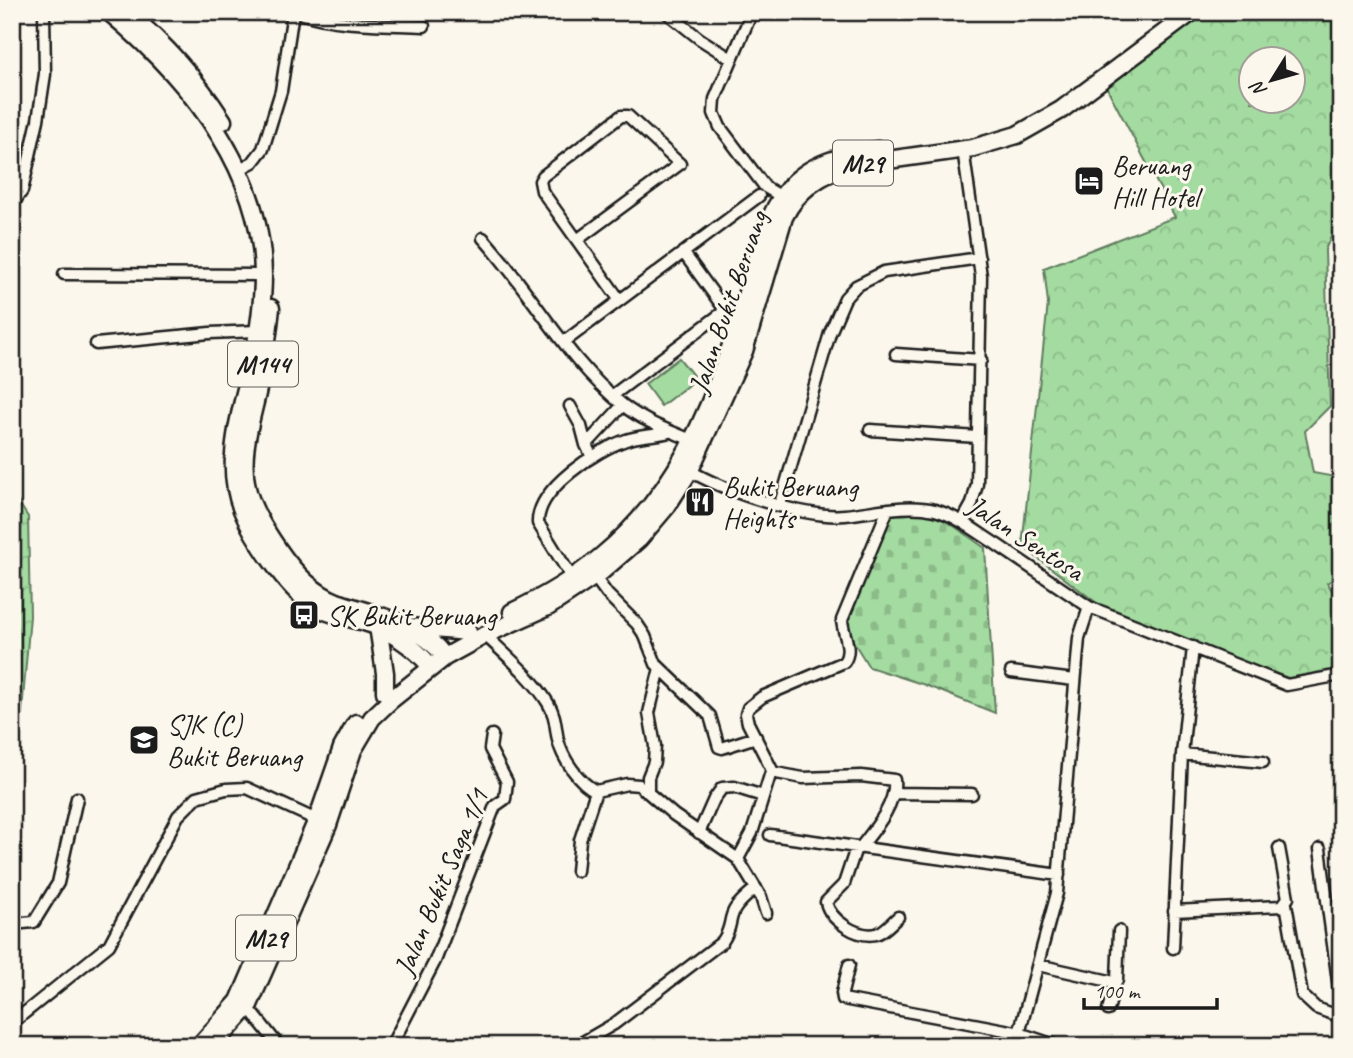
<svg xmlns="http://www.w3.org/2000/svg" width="1353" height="1058" font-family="Caveat,sans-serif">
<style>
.forest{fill:url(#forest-crowns);stroke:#607c5e;stroke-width:2;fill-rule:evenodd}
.cemetery{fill:url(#cemetery-stones);stroke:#607c5e;stroke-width:2}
.garden{fill:#a3dba0;stroke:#607c5e;stroke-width:2}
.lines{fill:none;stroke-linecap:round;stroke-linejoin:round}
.street-casing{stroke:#1c1c1c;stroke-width:15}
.primary-casing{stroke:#1c1c1c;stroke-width:21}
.street{stroke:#fbf7ec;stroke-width:10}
.primary{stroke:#fbf7ec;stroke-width:16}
.labels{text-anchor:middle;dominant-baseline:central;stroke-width:6;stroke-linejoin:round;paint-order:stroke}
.shield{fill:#fbf7ec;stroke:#5f5e5a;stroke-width:2}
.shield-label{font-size:26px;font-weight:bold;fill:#1c1c1c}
.poi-label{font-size:28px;fill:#1c1c1c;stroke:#fbf7ec;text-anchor:start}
.street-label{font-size:28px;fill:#1c1c1c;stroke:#fbf7ec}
</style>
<defs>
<pattern id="forest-crowns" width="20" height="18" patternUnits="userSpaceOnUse" patternTransform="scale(1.75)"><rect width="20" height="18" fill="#a3dba0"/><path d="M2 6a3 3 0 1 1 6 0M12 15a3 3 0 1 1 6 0" fill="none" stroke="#8cbb89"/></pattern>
<pattern id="cemetery-stones" width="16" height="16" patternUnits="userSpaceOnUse" patternTransform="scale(1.75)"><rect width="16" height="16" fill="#a3dba0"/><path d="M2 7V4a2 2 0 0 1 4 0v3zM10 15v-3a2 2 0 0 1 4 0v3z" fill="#8cbb89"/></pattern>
</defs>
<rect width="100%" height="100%" fill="#fbf7ec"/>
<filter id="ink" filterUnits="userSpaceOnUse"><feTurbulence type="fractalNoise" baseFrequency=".0143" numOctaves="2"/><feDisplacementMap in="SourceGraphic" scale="14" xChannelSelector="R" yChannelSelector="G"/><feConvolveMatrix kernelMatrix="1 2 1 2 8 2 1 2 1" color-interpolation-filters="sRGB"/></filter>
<g filter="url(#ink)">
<path class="forest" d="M1198,12H1341V213L1325,250L1330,406L1305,431L1313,473L1341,478V574L1327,583L1341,603V668L1288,678L1106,610L1022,546L1048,303L1044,268L1175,217L1107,88ZM1252,60H1294V102H1252Z
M12,492L28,517L30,616L19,747L12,755Z"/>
<path class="cemetery" d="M920,510L944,519L985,548L995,713L925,685L869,667L848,633L846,623L890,515Z"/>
<path class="garden" d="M679,358L696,379L661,406L645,384Z"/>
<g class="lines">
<g class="street-casing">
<path id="street" d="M297,12C337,26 382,24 424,26
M666,12L700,39L730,58
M752,12L715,99L714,113L720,127L765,187L782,197
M142,25L151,12
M238,170L253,162L263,149L281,91L293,12
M12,205L22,191L38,120L45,74L44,12
M483,238C532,292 566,360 624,406C646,423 671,431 696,442
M577,240L680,164L628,116H621L543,176L540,181L542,191L619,299
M64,274L263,275
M564,342L759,196
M96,344L210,333L257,331
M896,354L981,360
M613,395L722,313L723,307L683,252
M570,406L581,426L586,445
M870,430L978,437
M592,457L586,445L623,405
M687,469C722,490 804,519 845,515C874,512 906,503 935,510C957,516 977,532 996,544C1027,565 1058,586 1089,607L1105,613L1287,685L1341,675
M780,504L830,333L845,298L856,286L884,272L979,258
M962,522L972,504L977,484L981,276L963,149
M594,576L607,594L637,624L645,636L656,664L710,716L719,747L722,748L756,737
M572,578L538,523C537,488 597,450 626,440C640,435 655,436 669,432
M1340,592L1341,594
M485,635C507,656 532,677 548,703C556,716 555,726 558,740C562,758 579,783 596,791L627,784L639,785L674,815L738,859
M1011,672L1074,680
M1182,754L1263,762
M773,772L748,723L746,714L748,708L762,697L844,662C853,649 843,635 842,620L888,509
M648,792V777L654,762L655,746L649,713L660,668
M894,793L972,794
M699,833L714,799L722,788L734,787L763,796
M770,835L1059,875
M856,848L844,884L826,902C830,920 857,938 876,934C884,932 892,922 898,917
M1320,849L1341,1003
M577,871L580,840L596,791
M1286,904L1302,995L1316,1008L1341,1017
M1174,911L1282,906L1288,898L1279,848
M766,913L761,897L738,859L752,833L771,772L803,778L861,776L894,780C897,804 874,830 860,848
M12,924L34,922L58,883L77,798
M1173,948L1182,754L1193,647
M849,965L842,993L843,999L1021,1033
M1038,965L1114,982L1117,980L1119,931
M248,1007L279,1046
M1108,1010L1116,981
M12,1023L109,945L178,816L197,797L226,789L247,788L321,822
M391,1046L435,961L495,806L505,799L507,782L490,749L492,735
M576,1046L614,1024L722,942C733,927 728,920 735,909C740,901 749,894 756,888
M1058,1046L1022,1034L1020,1030L1057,893L1079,638L1089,607"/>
</g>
<g class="primary-casing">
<path id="primary" d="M109,12C187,78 262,167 263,275C263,304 258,336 252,364C241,412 223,462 242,510C254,539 286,586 311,604C325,613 345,617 361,621C387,628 414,646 431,667
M127,12C166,46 195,77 223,121
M271,308C268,338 263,368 256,398C249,427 240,457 247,488C252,510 265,530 278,549C293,571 313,593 337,602C375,615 419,622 445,657
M512,612C651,547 701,448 743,307C754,270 763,218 788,189C810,162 845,155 878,150
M378,626L385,673V692
M410,627L468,632
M199,1046L239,1001L317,820L342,748L356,723
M213,1046L248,1007L328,825L353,750L372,718L391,700L445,657L485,635L548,607L601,572L639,539L667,506L690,470L744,351L784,217C798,188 822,173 852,165L973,148L1017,135L1061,110L1192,12"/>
</g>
<use href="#street" class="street"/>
<use href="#primary" class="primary"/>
</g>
</g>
<defs>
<g id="hotel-square" transform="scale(1.575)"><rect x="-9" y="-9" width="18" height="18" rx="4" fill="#1c1c1c" stroke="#fbf7ec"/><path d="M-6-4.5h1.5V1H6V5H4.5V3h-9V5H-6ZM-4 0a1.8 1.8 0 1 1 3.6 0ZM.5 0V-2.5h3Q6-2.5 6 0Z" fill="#fff"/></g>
<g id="restaurant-square" transform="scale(1.575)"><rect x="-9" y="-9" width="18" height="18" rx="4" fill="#1c1c1c" stroke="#fbf7ec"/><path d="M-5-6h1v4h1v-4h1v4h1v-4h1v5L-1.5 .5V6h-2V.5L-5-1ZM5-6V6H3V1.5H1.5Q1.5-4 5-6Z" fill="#fff"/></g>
<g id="bus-square" transform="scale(1.575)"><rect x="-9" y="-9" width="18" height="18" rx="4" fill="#1c1c1c" stroke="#fbf7ec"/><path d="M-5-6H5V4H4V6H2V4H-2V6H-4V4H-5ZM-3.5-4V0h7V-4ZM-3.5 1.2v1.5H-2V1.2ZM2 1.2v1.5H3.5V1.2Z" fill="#fff"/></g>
<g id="school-square" transform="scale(1.575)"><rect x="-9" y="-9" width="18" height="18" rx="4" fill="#1c1c1c" stroke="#fbf7ec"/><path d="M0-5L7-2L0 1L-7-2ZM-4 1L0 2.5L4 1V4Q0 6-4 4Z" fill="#fff"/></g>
</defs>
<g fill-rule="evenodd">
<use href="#hotel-square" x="1089" y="181"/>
<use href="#restaurant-square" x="700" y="502"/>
<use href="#bus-square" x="304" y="615"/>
<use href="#school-square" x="144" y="740"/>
</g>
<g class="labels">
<g class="shield">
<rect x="833" y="140.5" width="60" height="45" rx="5"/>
<rect x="228" y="341.5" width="70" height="45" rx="5"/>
<rect x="236" y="915.5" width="60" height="45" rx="5"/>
</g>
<g class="shield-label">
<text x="863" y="163">M29</text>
<text x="263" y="364">M144</text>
<text x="266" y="938">M29</text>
</g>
<g class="poi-label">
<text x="1112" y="165">Beruang<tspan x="1112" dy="32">Hill Hotel</tspan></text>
<text x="723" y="486">Bukit Beruang<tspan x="723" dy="32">Heights</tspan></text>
<text x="327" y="615">SK Bukit Beruang</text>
<text x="167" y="724">SJK (C)<tspan x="167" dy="32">Bukit Beruang</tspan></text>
</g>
<g class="street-label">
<text transform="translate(728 302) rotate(-71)">Jalan Bukit Beruang</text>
<text transform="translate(1026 538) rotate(33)">Jalan Sentosa</text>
<text transform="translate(441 882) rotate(-67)">Jalan Bukit Saga 1/1</text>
</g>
</g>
<rect width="1353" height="1058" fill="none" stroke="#fbf7ec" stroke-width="42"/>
<rect x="21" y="21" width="1311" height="1016" fill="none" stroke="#1c1c1c" stroke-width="2.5" filter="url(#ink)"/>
<g transform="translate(1272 80) rotate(233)"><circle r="33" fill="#fbf7ec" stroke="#a29f99" stroke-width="2"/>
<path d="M0-5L12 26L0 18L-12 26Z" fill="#1c1c1c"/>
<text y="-10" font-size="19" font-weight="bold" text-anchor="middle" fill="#1c1c1c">N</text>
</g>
<path d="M1084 998v10h133v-10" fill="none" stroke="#1c1c1c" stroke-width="3.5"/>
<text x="1094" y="998" font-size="21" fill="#1c1c1c" stroke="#fbf7ec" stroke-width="5" paint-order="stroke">100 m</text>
</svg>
